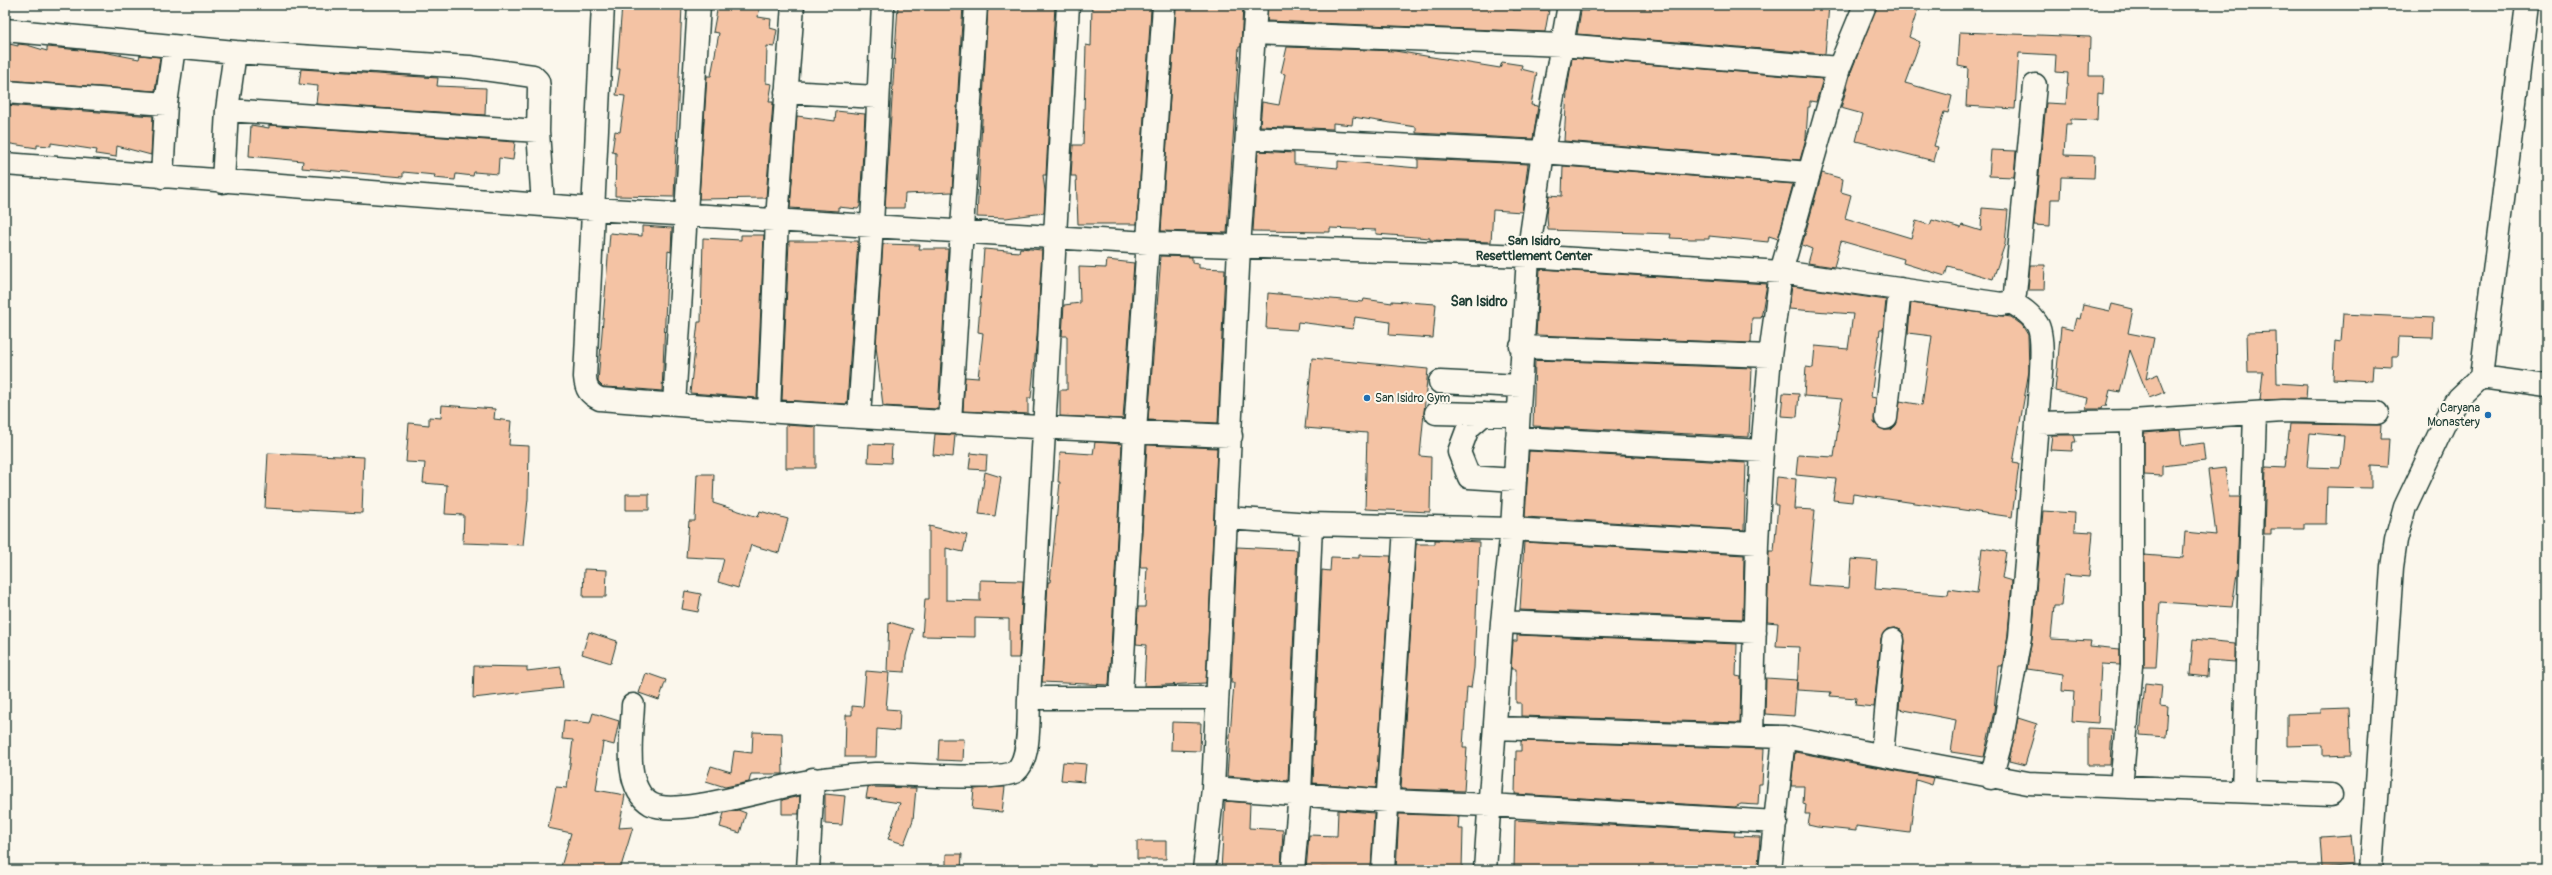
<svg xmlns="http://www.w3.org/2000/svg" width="2552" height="875" font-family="Pangolin,sans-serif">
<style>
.building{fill:#f4c3a4;stroke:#1f3d34;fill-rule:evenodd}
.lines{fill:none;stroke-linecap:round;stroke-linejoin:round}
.minor-casing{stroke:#1f3d34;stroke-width:25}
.minor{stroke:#fbf7ec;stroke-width:22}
.poi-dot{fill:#1f6fb2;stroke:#fbf7ec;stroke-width:1.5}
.labels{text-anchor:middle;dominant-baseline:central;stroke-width:4;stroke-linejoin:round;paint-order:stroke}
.poi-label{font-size:12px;fill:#1f3d34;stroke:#fbf7ec;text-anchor:start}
.neighbourhood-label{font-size:13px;font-weight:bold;fill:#1f3d34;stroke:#fbf7ec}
.quarter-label{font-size:14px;font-weight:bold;fill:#1f3d34;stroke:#fbf7ec}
</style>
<rect width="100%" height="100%" fill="#fbf7ec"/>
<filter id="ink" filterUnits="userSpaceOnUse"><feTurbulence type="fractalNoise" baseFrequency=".025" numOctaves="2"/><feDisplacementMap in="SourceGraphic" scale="8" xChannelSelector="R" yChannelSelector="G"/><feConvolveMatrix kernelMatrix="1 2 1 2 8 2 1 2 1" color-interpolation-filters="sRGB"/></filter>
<g filter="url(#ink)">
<path class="building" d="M622,5H682L674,197L615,196L616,153L612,152L615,131L620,132L625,96L616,95L620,69H617Z
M718,5H760L758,17L771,19L770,28L777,30L774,47L767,46L766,83L772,84L769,102H773L766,198L699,199L707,76H711L719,33L713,32Z
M898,5H963L952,192L905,194L904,208H885Z
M988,5H1055L1046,175H1043L1045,191L1044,213L1006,218L977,217Z
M1092,5H1117V9H1151L1137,224H1078L1076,176H1071L1073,145H1083L1086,45L1091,46Z
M1182,5H1243L1241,47H1239L1227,233L1161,231L1176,9H1182Z
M1268,5H1513V10H1549L1545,32L1267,21Z
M1589,5L1800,7V5H1829L1825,54L1577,34L1581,11H1588Z
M1877,5H1919L1909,37L1920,42L1905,83L1952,96L1948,113L1944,112L1934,146L1938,147L1934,161L1856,141L1863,114L1841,108L1851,72Z
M1960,32L2090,37L2089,76H2104L2103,94L2098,93L2097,120L2071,119V124H2066L2064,155L2095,156L2094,178L2061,177L2060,199H2051L2050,226L2034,225L2046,103L2066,104L2068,73L2055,72L2056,55L2019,53L2015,109L1966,106L1968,68L1958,66Z
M5,43L18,46V44L27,45L47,51V47L103,52L139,59L140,55L160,57L155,91L5,80Z
M1287,47L1395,51L1500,68L1502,62L1522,65L1521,69L1537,73L1531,105L1538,106L1533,139L1416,133V127L1353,117L1352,125L1333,123V129L1260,126L1262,102L1279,105L1285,74L1281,73Z
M1572,58L1823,79L1816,102L1810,101V107H1808L1806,138L1800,160L1564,141L1567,91Z
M301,69L438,78L437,86L486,88L485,115L316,104L318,86L299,84Z
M5,105L153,116L151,155L117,146L116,157L96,154L97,150L51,143V146L37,145V148L5,143Z
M836,111L865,114L860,206L858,209L838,207V211L790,208L797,116L835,121Z
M251,125L269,128V125L515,142L513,160L499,158L498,174L474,172L473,176L456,174L455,180L434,178L435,175L403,172V177L302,168L303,161L249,156Z
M1991,150L2016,151L2014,177L1989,176Z
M1258,151L1294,153V164L1338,168V161L1418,168V159L1528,164L1522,212L1493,210L1491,242L1430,240V238L1376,234V230L1330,228V232L1253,231Z
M1563,166L1793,184L1778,239L1769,236L1768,242L1709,236V239H1691L1670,238L1671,234L1548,230L1547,215L1549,195L1562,196Z
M1822,173L1843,179L1841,192L1851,195L1845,218L1911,238L1916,221L1930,225L1932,220L1961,228L1962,225L1981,231L1982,208L2008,210L2005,244L1993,279L1948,266L1945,276L1903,263L1904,259L1841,241L1834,267L1808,263L1812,249L1802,245Z
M642,226L672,228L671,252L668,251L662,391L625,388V386L624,388L603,387L598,382L610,233L642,236Z
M741,235H764L757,398L690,393L698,322H701L703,238L741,240Z
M789,241H858L847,404L782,400Z
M883,244L920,245L919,249H948L938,409L883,406L876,346Z
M1020,248L1042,250L1037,336L1031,398H1028V414L963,411L965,377L978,378L983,333L978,332L984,249L1019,252Z
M1161,256L1192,257V263L1199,264V268L1225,269L1218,423L1148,420Z
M1107,260L1134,263L1123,419L1060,416V390H1067V336H1062L1064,305L1080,303L1079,267L1106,268Z
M2030,265H2045L2044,290H2028Z
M1540,269L1767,284L1761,318H1752L1751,343L1536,335Z
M1792,286L1886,300L1883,330H1880L1871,397L1876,398L1874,423L1884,430H1891L1896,425L1900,401L1922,405L1932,336L1908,333L1911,303L2011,317L2022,325L2028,335L2029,371L2013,463L2019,464L2012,517L1853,494L1852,502L1833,500L1836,479L1796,475L1798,455L1834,457L1842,399L1804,396L1806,367L1813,368L1815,346L1848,349L1853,314L1789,309Z
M1268,293L1363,302L1364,299L1392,303V301L1436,304L1433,338L1389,335L1390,322L1355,317L1353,329L1298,322L1297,330L1266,328Z
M2112,304L2133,309L2128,333L2154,338L2146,379L2158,374L2165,392L2149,398L2130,350L2120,392L2110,390L2106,406H2103L2102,409H2086L2088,398L2055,391L2061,327L2073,330L2076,318L2080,319L2083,305L2110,311Z
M2343,314L2434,318L2433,338L2399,337L2398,356H2392V366L2373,365L2372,381L2333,379L2335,341L2341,342Z
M2276,332L2277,383L2307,385L2306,399L2260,400L2263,372H2248L2247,333Z
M1312,358L1428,369L1420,456L1431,457L1430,512L1365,509L1367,433L1305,428Z
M1535,360L1752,368L1749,437L1533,426Z
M1783,393L1799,394L1797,417L1781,416Z
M442,405L495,409L494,419L511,421L509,445L529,446L528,499L523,545L463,543L464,515L445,514L447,485L423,483L425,463L406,462L409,423L429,425V417L441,418Z
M2290,424L2381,425L2380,439H2389L2387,467L2371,466V488L2327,487L2326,524H2304V529H2271V534H2264L2266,467L2285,468ZM2310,433L2344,436L2341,468L2307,467Z
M786,425L816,427V468H786Z
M2180,430L2182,446L2203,443L2205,461L2162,466V476L2144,475V433Z
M935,434L955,435L953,457L933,455Z
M2052,435H2074L2076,442H2073L2072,451L2050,450Z
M1095,442L1122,444L1109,685L1042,682L1048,582H1050L1060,482H1058L1060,452L1093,454Z
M869,444L892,445L891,463L868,462Z
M1147,445L1217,448L1206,683L1144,686L1146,645L1136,644L1138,607H1145L1147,567H1140Z
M1529,451L1746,463L1744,530L1525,517Z
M268,453L364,457L362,513L265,508Z
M971,453L987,455L986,470L969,469Z
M2225,468L2229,497H2240L2237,574L2232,607L2160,602L2156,667H2144V555L2183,558L2185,532L2216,535L2208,470Z
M985,472L1001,477L995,516L979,514Z
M697,474H714L713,503L758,517L760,511L788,519L779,553L751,545L738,588L718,582L724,559L686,557L689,521H695Z
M1777,477L1796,479L1794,509L1815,510L1808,585L1849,588L1851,559L1877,561L1875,589L1948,595L1949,589L1977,593L1982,548L2006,552L2002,578L2012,581L2008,635L2002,666H1998L1994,711L1984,757L1951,752L1956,720L1899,709L1905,641L1901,630L1895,628L1887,629L1881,638L1874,707L1855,705L1856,698L1830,696L1831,692L1797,690L1799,647L1776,646L1778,623L1767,622L1769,551H1774L1778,505H1775Z
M626,494H649V510H626Z
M2043,511L2075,513L2074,531L2093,532L2089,577L2064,575L2061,606H2054L2051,639L2091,641L2090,646L2120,649V665L2101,664L2098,723L2072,721L2074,692L2062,691L2063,674L2027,669L2032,638Z
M929,526L967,535L963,552L946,548V600L980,601V580L1023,581L1019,658H1009V619L975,618V637L922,636L925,599H929Z
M1435,540L1479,542L1474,668L1471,688L1467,687L1463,747H1467L1464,791L1401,789L1416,544H1435Z
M1524,542L1744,555L1743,619L1520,610Z
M1237,547L1297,550L1288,781L1227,776L1234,683H1231Z
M1359,555L1391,556L1376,788L1313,783L1322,570L1330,571L1331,557L1359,558Z
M584,569L607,570L606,597H583Z
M685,591L701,594L698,612L682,609Z
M889,622L913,629L906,656L905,672L887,671Z
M589,632L617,641L611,663L582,654Z
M1517,635L1737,644L1736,676L1741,677L1740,723L1521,716V703H1516V669H1511L1513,641H1517Z
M2193,639L2235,643V662L2208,660L2207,677L2190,675Z
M474,666L527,667V671L561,667L563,688L473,698Z
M866,671L889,673L886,709L900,710L899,731L877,729L876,757H845L846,715H852V706L863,707Z
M646,673L666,680L659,700L639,693Z
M1766,678L1797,680L1794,716L1765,714Z
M2145,683L2162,685L2160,706L2168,707L2166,737L2140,735Z
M2349,708L2351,755L2323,756V745L2287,746V714L2321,713V709Z
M593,713L619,721L614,745L603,742L596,790L625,795L619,828L633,827L620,870H560L571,833L548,828L556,787L567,788L573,740L562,739L564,720L590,723Z
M2018,718L2037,724L2025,765L2009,761Z
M1172,722L1201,723L1200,751L1171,750Z
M2088,728L2112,729L2110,765H2088Z
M753,732L782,733L783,774H751L749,782L725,787L706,781L711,766L731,772L734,751L752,753Z
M939,739H964L963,761L938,760Z
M1521,741L1764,749L1762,784H1759L1758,805L1741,804L1735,807L1515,794L1516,751H1521Z
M1795,752L1934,778L1932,785L1916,780L1910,833L1856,826V831L1817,827L1808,825L1810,814H1805L1806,805L1803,804L1804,786H1791Z
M1063,762L1086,764L1084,782L1061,780Z
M868,787L916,788L913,820L904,844L888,839L900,803L866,798Z
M1005,787L1002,812L972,809L974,789Z
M825,794L845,796L842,825L825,824Z
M800,796L799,814H782V800Z
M1225,801L1250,803L1249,828L1283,830L1281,870H1221Z
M738,810L746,813L740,833L720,827L724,813Z
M1338,810L1374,813L1371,870L1321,868V870H1306L1309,835L1337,836Z
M1399,814L1459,816L1458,829H1463L1462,870H1396Z
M1515,820L1735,832L1734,836L1760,837L1758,867H1752V870H1514Z
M2351,835L2354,865L2322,868L2320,837Z
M1137,841H1166V859H1137Z
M946,854H962L961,870H946Z"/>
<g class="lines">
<g class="minor-casing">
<path id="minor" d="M603,5L585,377C586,389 589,394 600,399C810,416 1020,427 1231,436
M1068,5L1029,698H1216
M5,30L235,52L469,67L533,76L538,81L539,88L538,131L543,205
M1254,33L1562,45L1839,68
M5,92L166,104
M786,92L877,97
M227,110L538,131
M1247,138L1543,152L1809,173
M5,164L594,209L1148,243L1528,256L1781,272L2002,304L2011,302L2015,294L2035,85
M162,177L166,104L174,47
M223,182L227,110L235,52
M2011,302C2021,308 2030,313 2037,324C2047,339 2038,402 2037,423
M1521,347L1770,356
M2481,377L2527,5
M1440,382L1520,386
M674,405L699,5
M769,411L777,219L793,5
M1436,413L1518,415
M1484,414L1468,428L1459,452L1469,477L1515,480
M859,416L872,225L883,5
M1886,418L1900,289
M950,421L976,5
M1517,438L1762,451
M1227,518L1311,524L1512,529L1757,543
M1502,622L1755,632
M1121,696L1135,432L1164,5
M633,705C632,733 622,788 651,804C679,819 787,782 823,779C840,777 858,775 875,774C900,773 1002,782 1016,771C1031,758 1028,717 1029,698
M1495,728L1784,737L2028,783L2331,795
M1752,735L1757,543L1762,451L1770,356L1781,272L1839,68L1865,5
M1882,754L1893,640
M1991,778L2002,738L2020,637L2037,423L2132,421L2283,411L2377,413
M2121,787L2132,666V421
M1213,788L1388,801L1490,805L1776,822
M2243,791L2255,413
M808,870L813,779
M1204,870L1213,788L1239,247L1256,5
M1293,870L1300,794L1311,524
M1383,870L1405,527
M1485,870L1502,622L1512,529L1528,256L1543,152L1569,5
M1770,870L1784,737
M2371,870L2392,567L2396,540L2405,507L2447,418L2459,398L2481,377L2547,386"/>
</g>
<use href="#minor" class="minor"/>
</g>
</g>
<g class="poi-dot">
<circle cx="1367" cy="398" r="4"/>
<circle cx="2488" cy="415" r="4"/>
</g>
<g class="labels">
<g class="poi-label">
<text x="1375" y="398">San Isidro Gym</text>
<text x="2480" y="408" text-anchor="end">Caryana<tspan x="2480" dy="14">Monastery</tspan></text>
</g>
<g class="neighbourhood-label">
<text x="1534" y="241">San Isidro<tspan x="1534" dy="15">Resettlement Center</tspan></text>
</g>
<g class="quarter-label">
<text x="1479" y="301">San Isidro</text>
</g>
</g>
<rect width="2552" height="875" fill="none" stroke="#fbf7ec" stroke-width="20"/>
<rect x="10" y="10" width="2532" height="855" fill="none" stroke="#1f3d34" stroke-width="1.5" filter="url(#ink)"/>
</svg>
